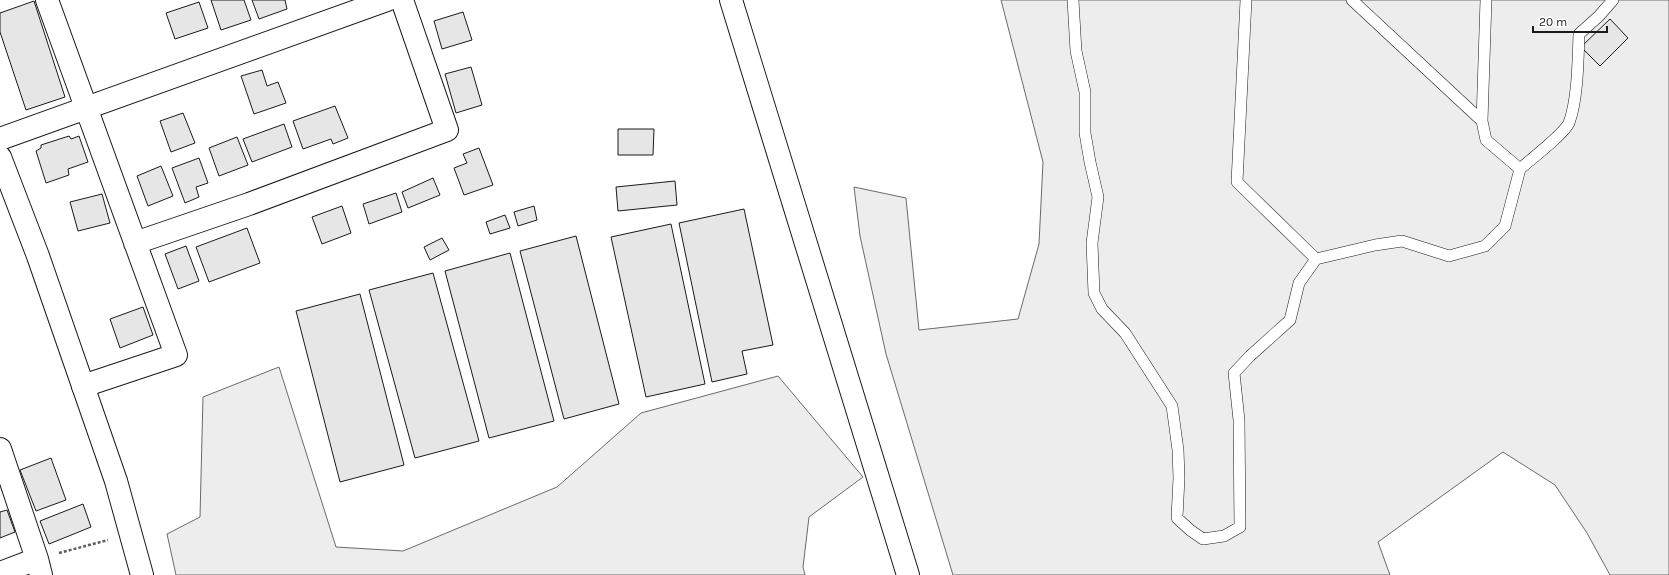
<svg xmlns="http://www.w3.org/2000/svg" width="1669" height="575" font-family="Karla,sans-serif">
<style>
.built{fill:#ededed;stroke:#6a6a6a}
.building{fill:#e6e6e6;stroke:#1a1a1a}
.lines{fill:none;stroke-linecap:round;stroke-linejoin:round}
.service-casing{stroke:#1a1a1a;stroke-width:12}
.minor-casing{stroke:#1a1a1a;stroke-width:24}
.tertiary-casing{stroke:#1a1a1a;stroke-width:24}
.path{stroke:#5f5f5f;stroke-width:2.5;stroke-dasharray:3 2;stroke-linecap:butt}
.service{stroke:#fff;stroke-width:11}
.minor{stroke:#fff;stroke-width:22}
.tertiary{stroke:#fff;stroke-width:22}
</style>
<rect width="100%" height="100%" fill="#fff"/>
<path class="built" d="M1001,0H1669V575H1610L1587,533L1555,485L1503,452L1378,542L1390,575H953L886,354L860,236L854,187L906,198L919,330L1018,319L1039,244L1043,162Z
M279,367L336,547L403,551L557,487L641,413L778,376L863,477L809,517L803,567L805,575H176L167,534L200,517L203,397Z"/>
<path class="building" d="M211,0H244L251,20L221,30Z
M252,0H285L287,9L259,19Z
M34,1L65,97L26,110L0,32V13Z
M199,2L208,28L175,39L166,13Z
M463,12L472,40L442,49L434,21Z
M1610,19L1628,38L1600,66L1581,47Z
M471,67L482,105L456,113L445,74Z
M262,70L267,86L278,82L286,103L254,114L241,76Z
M335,106L348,138L333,144L331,139L303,149L293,121Z
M183,113L195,143L171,152L160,121Z
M284,124L292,147L252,162L243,139Z
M618,129H654L653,155H618Z
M69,136L71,139L79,136L88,162L68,169L69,175L46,183L36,151L41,148V145Z
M237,137L248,165L219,176L209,148Z
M479,148L493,185L464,195L454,168L467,163L463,154Z
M199,158L208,183L196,187L199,197L185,203L172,168Z
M161,166L173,196L148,206L137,176Z
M433,178L440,195L408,208L402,192Z
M675,181L677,205L618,211L616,187Z
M396,193L402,212L369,224L363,204Z
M102,194L110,223L78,231L70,202Z
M342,206L351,233L322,244L312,217Z
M534,206L537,220L518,226L514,212Z
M744,209L773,345L742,351L747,374L712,382L679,223Z
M505,215L510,228L490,234L486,222Z
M671,224L705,384L646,397L611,237Z
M247,228L260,263L209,282L196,247Z
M576,236L619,404L564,419L520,251Z
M442,238L449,250L430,260L424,247Z
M186,246L199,281L178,289L165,254Z
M510,253L554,421L489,438L445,271Z
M433,273L479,441L415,458L369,290Z
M360,294L404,465L340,482L296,311Z
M143,307L153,335L120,348L110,319Z
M51,458L66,500L36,511L20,470Z
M83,504L91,527L49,544L40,521Z
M7,510L15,532L0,538V512Z"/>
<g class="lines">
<g class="service-casing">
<path id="service" d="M1073,0L1076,51L1085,92V133L1090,162L1098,197L1092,243L1094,293L1102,309L1125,333L1172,406L1178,450L1179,478L1177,518L1190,530L1203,539L1224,536L1240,527L1239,420L1234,373L1250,356L1290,320L1299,283L1316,259
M1246,0L1237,182L1316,259L1375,245L1402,241L1449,256L1485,246L1505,226L1520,169L1486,140L1482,121
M1352,0L1482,121L1486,0
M1520,169C1531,159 1563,135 1569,123C1578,98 1578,60 1579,34L1599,16L1613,0"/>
</g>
<g class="minor-casing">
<path id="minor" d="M47,0L176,355L83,386
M731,0L908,575
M0,139L387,0
M135,243L249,204L447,130L402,0
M0,449L37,559L41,575
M0,573L37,559"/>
</g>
<g class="tertiary-casing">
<path id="tertiary" d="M0,157L38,256L116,481L142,575"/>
</g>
<path class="path" d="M59,553L108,540"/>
<use href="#service" class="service"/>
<use href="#minor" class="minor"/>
<use href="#tertiary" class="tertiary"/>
</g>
<path d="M1533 26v6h74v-6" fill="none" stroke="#1a1a1a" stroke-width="2"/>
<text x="1539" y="26" font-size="12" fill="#1a1a1a" stroke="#ffffff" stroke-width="3" paint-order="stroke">20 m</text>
</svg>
